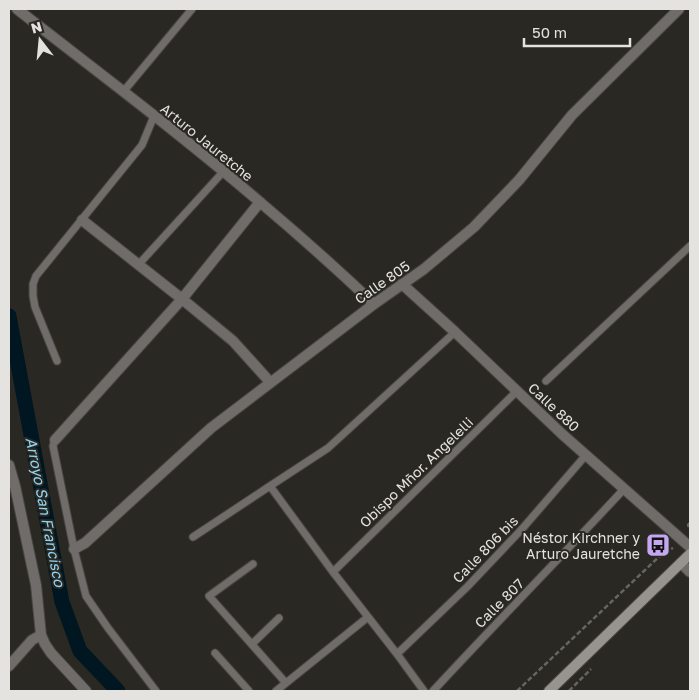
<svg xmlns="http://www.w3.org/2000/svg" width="699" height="700" font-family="'Golos Text',sans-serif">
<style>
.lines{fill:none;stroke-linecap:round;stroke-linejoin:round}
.canal{stroke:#001621;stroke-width:15}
.service-casing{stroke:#474640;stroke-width:9}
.minor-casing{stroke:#474640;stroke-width:12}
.secondary-casing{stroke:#474640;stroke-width:12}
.path{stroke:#666560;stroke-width:2.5;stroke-dasharray:5 2.5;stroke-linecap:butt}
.service{stroke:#6f6c6a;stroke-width:7}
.minor{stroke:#6f6c6a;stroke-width:10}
.secondary{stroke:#979490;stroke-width:10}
.labels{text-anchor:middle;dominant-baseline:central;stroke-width:4;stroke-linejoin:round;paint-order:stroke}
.street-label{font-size:14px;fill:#e4e3df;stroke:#292822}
.poi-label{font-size:14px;fill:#e4e3df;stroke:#292822;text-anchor:end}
.water-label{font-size:15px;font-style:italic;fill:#8fd3f1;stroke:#292822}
</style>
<rect width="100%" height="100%" fill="#292822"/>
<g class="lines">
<path class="canal" d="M9,316L62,602L80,651L118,691"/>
<g class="service-casing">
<path id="service" d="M123,92L192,9
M139,264L223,172
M57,361L35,307L33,296V284L36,276L142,145L154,116
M546,381L690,246
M55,440L53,446L74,549L86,596L108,628L156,691
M270,486L328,448L455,332
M193,537L270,486L333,572L397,654L424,691
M253,564L209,596L286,683
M333,572L517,391
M252,644L279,618
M215,653L249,691
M397,654L468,586L522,529L586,455
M276,691L368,617
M433,691C496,623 561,557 624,489"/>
</g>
<g class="minor-casing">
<path id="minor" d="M17,9C99,73 182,135 261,203C299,235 337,269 374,304
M82,220L182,299L233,341L270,382
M402,284L455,332L562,434L690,547
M55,440L182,299L260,202
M9,465L15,486L36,585L41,635L45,644L51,653L86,691
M74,549L85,543L211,428L374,304L424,269L474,227L519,180L572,115L679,9
M681,563L690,572
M9,666L32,640L41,635"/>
</g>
<g class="secondary-casing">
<path id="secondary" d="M549,691L690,554"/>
</g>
<path class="path" d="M690,523L688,525L690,529
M517,691L663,553L673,548
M569,691L591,669"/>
<use href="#service" class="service"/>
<use href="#minor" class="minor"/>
<use href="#secondary" class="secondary"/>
</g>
<defs>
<g id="bus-square" transform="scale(1.25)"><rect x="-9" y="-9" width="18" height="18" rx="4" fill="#c4a7f1" stroke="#292822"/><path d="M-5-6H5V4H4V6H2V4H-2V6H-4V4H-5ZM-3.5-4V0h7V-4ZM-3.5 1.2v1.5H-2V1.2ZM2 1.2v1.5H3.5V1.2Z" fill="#111"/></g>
</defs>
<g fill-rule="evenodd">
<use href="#bus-square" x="658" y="545"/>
</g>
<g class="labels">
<g class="street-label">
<text transform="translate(207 142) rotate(39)">Arturo Jauretche</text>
<text transform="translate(382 282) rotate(-35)">Calle 805</text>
<text transform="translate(554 407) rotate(43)">Calle 880</text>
<text transform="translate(416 472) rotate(-44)">Obispo Mñor. Angelelli</text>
<text transform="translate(485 549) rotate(-46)">Calle 806 bis</text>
<text transform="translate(499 603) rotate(-45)">Calle 807</text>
</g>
<g class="poi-label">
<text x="640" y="537">Néstor Kirchner y<tspan x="640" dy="16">Arturo Jauretche</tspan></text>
</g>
<g class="water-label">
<text transform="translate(46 512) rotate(79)">Arroyo San Francisco</text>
</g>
</g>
<rect width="699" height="700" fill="none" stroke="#e4e3df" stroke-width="20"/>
<g transform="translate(40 40) rotate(344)" stroke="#292822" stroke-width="4" paint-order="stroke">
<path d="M0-4L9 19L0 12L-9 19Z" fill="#e4e3df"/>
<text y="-8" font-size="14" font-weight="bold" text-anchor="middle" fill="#e4e3df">N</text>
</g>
<path d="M524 38v8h106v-8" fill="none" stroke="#e4e3df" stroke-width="2.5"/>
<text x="532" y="38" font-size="15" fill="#e4e3df" stroke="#292822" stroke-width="4" paint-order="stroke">50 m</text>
</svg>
